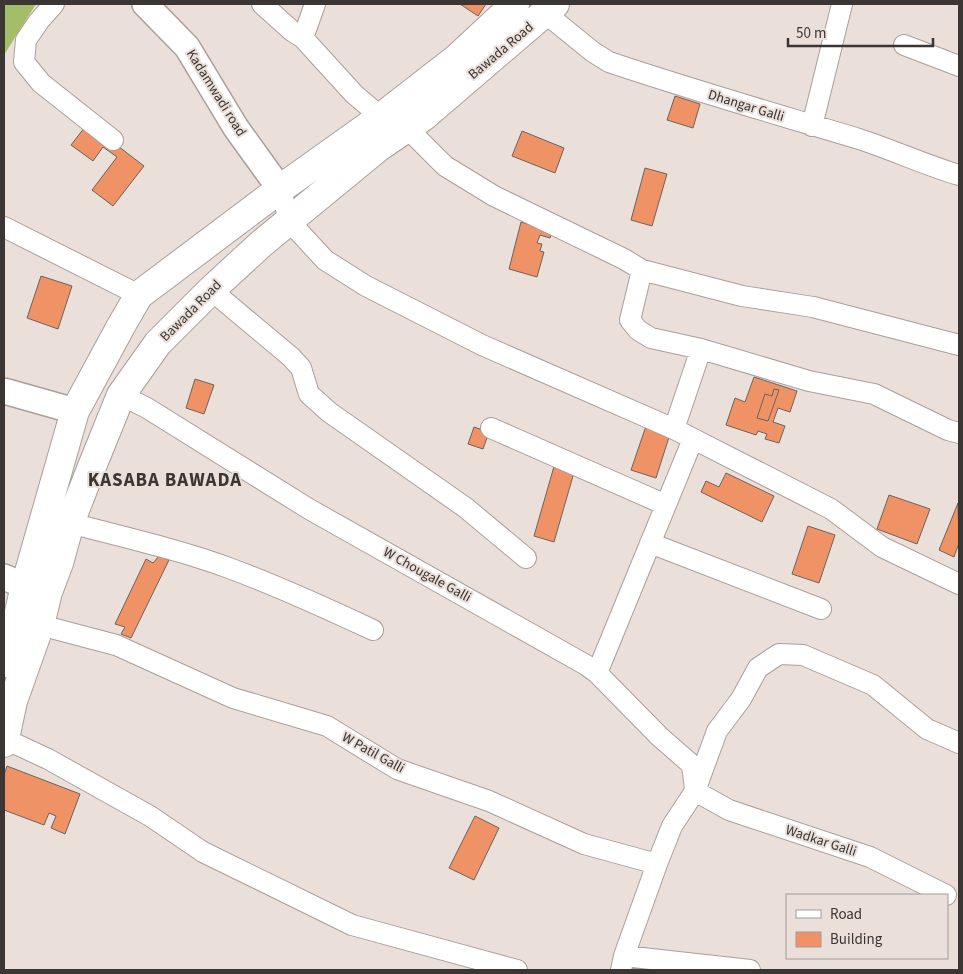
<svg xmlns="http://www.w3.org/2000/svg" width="963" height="974" font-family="'Source Sans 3',sans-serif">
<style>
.green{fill:#a3bd69}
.building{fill:#ef9266;stroke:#6d635f}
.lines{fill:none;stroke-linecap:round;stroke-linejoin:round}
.minor-casing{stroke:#aa9f9a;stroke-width:22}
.tertiary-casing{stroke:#aa9f9a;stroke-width:28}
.primary-casing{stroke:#aa9f9a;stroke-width:30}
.minor{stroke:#fff;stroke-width:20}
.tertiary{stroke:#fff;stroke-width:25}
.primary{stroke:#fff;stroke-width:28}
.labels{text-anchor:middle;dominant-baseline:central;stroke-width:4;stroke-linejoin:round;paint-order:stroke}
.street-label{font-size:14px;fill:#3b3634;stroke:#eadfd9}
.district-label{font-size:19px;font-weight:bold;letter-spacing:1px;fill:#3b3634;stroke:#eadfd9}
</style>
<rect width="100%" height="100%" fill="#eadfd9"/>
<path class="green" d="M4,4H36L4,55Z"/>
<path class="building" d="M460,4H486L478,16Z
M675,96L700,104L693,128L667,120Z
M88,123L144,166L113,206L92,190L117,157L103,147L93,161L71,145Z
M522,131L564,148L555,173L512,156Z
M645,168L667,174L652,226L631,220Z
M521,222L552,231L550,238L540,235L537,243L542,244L540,251L544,252L537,277L509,269Z
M41,276L72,286L58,329L27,318Z
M754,377L797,391L790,412L778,408L773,422L785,426L779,443L765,439L767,434L758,431L756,435L726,425L735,398L745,402Z
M195,379L214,385L204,414L186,408Z
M774,389L779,390L768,421L757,418L765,394L772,396Z
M646,426L670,434L656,478L631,470Z
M474,427L489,432L483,449L468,444Z
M555,463L575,469L554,542L534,536Z
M726,473L774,496L762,522L701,492L706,481L719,487Z
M889,495L930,509L917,544L877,529Z
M958,503L959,543L954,557L939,550Z
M808,526L835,535L819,583L792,574Z
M159,556L169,560L131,638L121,634L125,627L115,624L146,559L153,563Z
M7,766L80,794L65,834L51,828L56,816L49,813L44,825L4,810V775Z
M475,816L499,828L474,880L449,868Z"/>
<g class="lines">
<g class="minor-casing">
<path id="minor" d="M54,4L39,21L26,40L24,62L41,83L113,140
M262,4L292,31L303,38L354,94L381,117L408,129L445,166L494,196L624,259L642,270L742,296L813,307L959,345
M545,13L593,52L609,62C692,90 776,114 859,139C893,150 925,165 959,175
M303,38L315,4
M904,45L959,66
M812,126L842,4
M280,189L290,222L325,260L366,286L482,345L674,429L831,509L882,547L959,584
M4,227L139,295
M642,270L630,320L638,330L651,338L701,349L809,381L874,394L948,430L959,433
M211,290L291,357L301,368L309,394L329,412L466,508L526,558
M121,395L147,408L309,509L586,665L597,673L660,737L692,765L695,789
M491,428L666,505
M674,429L701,349
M70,523C123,537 177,549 229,568C278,586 326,608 373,630
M650,543L821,609
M40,625L116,645L233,698L327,726L397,769L489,801L584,844L657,864L672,826L695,791L717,731L741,699L758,668L779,654L803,655L873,685L927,729L959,743
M597,673L693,439
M5,739L48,759L150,816L203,852L352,925L517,970
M695,791L729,810L870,857L946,895
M624,956L750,970
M621,970L624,956L657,864"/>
</g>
<g class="tertiary-casing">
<path id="tertiary" d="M145,4L187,47L236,128L280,189
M4,391L75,411
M4,577L25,586"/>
</g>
<g class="primary-casing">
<path id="primary" d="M4,663L13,638L25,586L75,411L121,326L139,295L280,189L381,117L457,58L515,4
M4,743L13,701L40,625L48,592L59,563L70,523L91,469L121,395L158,343L211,290L261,244L379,147L423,117L555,4"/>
</g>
<use href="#minor" class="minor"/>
<use href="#tertiary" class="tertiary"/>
<use href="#primary" class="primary"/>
</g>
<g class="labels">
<g class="street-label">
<text transform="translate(501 51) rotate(-40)">Bawada Road</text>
<text transform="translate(216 93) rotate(58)">Kadamwadi road</text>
<text transform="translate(746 106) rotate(17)">Dhangar Galli</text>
<text transform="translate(191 311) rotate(-45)">Bawada Road</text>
<text transform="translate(427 575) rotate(29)">W Chougale Galli</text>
<text transform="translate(373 753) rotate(29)">W Patil Galli</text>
<text transform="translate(821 841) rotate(18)">Wadkar Galli</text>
</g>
<g class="district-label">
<text x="165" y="480">KASABA BAWADA</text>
</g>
</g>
<rect width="963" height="974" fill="none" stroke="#3b3634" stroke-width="10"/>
<rect x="786" y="894" width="162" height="65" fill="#eadfd9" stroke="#a49b97"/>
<rect x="796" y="910" width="25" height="8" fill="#ffffff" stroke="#a49b97"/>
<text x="830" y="919" font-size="15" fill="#3b3634">Road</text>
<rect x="796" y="932" width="25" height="15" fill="#ef9266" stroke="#a49b97"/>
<text x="830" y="944" font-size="15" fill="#3b3634">Building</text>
<path d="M788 38v8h145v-8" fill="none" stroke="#3b3634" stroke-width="2.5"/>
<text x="796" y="38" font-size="15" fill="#3b3634" stroke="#eadfd9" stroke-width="4" paint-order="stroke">50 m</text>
</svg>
